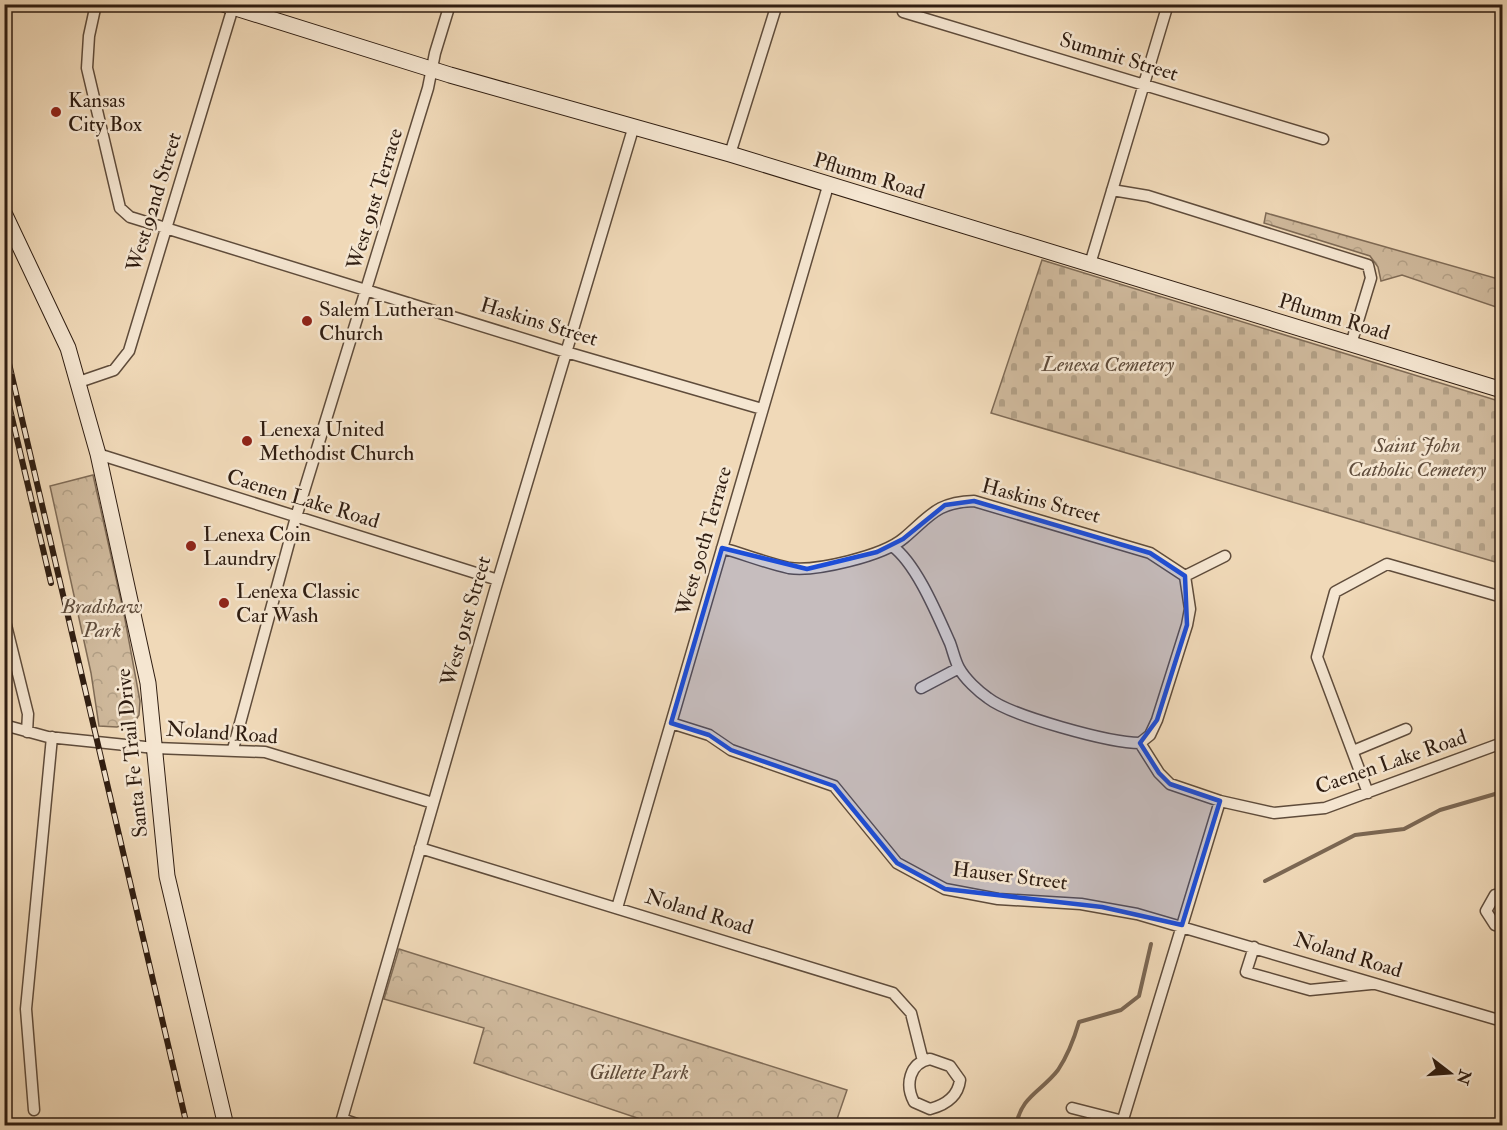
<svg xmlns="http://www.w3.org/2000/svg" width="1507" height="1130" font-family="'IM FELL Double Pica',serif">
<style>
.forest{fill:url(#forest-crowns);stroke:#7f6b56;stroke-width:1.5}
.cemetery{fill:url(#cemetery-stones);stroke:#7f6b56;stroke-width:1.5}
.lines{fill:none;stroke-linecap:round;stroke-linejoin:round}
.stream{stroke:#7b6753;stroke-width:4}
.minor-casing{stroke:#5f4c3b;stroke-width:13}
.secondary-casing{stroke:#2f1d11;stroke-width:17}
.minor{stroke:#f5e6d1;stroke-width:10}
.secondary{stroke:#f5e6d1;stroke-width:15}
.rail-casing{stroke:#2f1d11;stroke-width:6}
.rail{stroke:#f5e6d1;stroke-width:4;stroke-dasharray:11;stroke-linecap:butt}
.marked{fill:#1d4ed8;fill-opacity:0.2;stroke:#1d4ed8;stroke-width:4.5;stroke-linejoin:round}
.poi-dot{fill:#8f2418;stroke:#f5e6d1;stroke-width:2}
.labels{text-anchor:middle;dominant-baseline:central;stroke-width:5;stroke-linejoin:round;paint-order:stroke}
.street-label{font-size:21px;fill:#2f1d11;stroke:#f5e6d1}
.poi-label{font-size:21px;fill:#2f1d11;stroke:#f5e6d1;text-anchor:start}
.park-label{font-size:21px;font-style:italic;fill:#5f4c3b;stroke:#f5e6d1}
</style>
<defs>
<pattern id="forest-crowns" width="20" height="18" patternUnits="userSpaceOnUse" patternTransform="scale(1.5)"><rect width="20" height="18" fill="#cfb99c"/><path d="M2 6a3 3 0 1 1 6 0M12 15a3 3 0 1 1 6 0" fill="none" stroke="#b29f85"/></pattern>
<pattern id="cemetery-stones" width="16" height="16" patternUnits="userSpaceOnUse" patternTransform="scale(1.5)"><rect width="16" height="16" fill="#cfb99c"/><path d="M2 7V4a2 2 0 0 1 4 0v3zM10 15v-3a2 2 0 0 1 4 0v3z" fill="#b29f85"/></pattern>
</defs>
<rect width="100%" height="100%" fill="#f0d9b8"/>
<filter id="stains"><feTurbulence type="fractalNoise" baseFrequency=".00333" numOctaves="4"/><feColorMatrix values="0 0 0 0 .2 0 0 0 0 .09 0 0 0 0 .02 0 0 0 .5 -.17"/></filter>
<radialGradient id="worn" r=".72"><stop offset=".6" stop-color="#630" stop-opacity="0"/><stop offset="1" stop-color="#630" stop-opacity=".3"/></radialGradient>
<path class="forest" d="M1266,213L1502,280V309L1402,275L1381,281L1378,267L1370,256L1264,223Z
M93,475L124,614L140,701L139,715L134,723L132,721L117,727L99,726L91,673L50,486Z
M399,949L847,1090L835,1125H658L474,1063L484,1028L384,999Z"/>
<path class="cemetery" d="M1042,260L1502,402V564L991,413Z"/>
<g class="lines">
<path class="stream" d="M1265,881L1355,835L1404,829L1440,810L1502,792
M1016,1126C1021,1096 1041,1092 1058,1070C1068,1055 1074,1039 1079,1022L1121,1010L1139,996L1151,944"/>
<g class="minor-casing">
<path id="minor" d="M96,4L89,36L87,68L120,208L130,217L566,352L762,409
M903,12L1323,139
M730,154L777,4
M1112,190L1148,196L1368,265L1371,278L1351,344
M1090,264L1168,4
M79,382L114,370L129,351L234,4
M98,454L498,580
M892,546C916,563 937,614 950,643C953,651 955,661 959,668C965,679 978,691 988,698C1011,716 1110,743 1140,743
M722,548C744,554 766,563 789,568C815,572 883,556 904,538C930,516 937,502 974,501L1150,553L1185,576
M1185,576L1225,556
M4,617L28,714L27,732
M921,688L959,668
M671,723L709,735L731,750L834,786L897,863L945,889L998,899L1081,904L1137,914L1502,1021
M4,725L48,737L155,748L265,752L433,803
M1140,743L1159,773L1170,784L1220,801L1274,813L1325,808L1502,743
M1140,743L1150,735L1157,720L1187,625L1190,609L1185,576
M233,749L296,517L428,88L435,53L450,4
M1353,751L1406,729
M1368,793L1317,657L1335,592L1387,564L1502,597
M420,848L893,993L911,1013L923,1061
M1502,894L1495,895L1486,911L1495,925L1502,927
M617,908L828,186
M1254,947L1246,972L1310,990L1371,984
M930,1059L950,1066L960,1080C958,1097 945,1105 930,1109L914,1102C905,1085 909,1063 930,1059Z
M1072,1108L1123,1121
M34,1110L26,1009L52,737
M342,1119L362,1126
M340,1126L495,590L633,129
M1121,1126L1220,801"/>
</g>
<g class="secondary-casing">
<path id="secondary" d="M223,4L450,75L730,154L1502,390
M4,213L68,348L98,454L148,683L167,876L226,1126"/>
</g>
<use href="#minor" class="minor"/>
<use href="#secondary" class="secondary"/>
<g class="rail-casing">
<path id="rail" d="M4,342L187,1126
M4,384L51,583"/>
</g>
<use href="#rail" class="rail"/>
</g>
<path class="marked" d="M974,501L1150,553L1185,576L1187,625L1157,720L1140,743L1159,773L1170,784L1220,801L1182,925L1102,907L945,889L897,863L834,786L731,750L709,735L671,723L722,548L807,569L877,552L903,539L945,505Z"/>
<g class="poi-dot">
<circle cx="56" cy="112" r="6"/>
<circle cx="307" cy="321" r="6"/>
<circle cx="247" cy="441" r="6"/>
<circle cx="191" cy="546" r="6"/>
<circle cx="224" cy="603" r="6"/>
</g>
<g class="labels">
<g class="street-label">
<text transform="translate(1119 57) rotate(17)">Summit Street</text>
<text transform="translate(869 176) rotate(17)">Pflumm Road</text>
<text transform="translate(375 199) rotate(-73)">West 91st Terrace</text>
<text transform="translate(154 202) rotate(-73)">West 92nd Street</text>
<text transform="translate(1334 317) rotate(17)">Pflumm Road</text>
<text transform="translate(539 322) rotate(17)">Haskins Street</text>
<text transform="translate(303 499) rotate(17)">Caenen Lake Road</text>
<text transform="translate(1041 501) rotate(15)">Haskins Street</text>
<text transform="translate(704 541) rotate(-74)">West 90th Terrace</text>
<text transform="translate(466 621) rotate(-74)">West 91st Street</text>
<text transform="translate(222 733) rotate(4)">Noland Road</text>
<text transform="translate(132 753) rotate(-96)">Santa Fe Trail Drive</text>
<text transform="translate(1391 762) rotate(-19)">Caenen Lake Road</text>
<text transform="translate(1010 876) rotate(7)">Hauser Street</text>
<text transform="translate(699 912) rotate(17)">Noland Road</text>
<text transform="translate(1348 955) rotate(17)">Noland Road</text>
</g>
<g class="poi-label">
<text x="68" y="100">Kansas<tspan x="68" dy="24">City Box</tspan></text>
<text x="319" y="309">Salem Lutheran<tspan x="319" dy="24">Church</tspan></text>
<text x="259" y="429">Lenexa United<tspan x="259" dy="24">Methodist Church</tspan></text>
<text x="203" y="534">Lenexa Coin<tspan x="203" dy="24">Laundry</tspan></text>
<text x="236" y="591">Lenexa Classic<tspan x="236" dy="24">Car Wash</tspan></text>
</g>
<g class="park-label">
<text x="1108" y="364">Lenexa Cemetery</text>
<text x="1417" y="445">Saint John<tspan x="1417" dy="24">Catholic Cemetery</tspan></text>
<text x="102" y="606">Bradshaw<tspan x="102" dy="24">Park</tspan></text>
<text x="639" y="1072">Gillette Park</text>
</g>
</g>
<rect width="1507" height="1130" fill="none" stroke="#f0d9b8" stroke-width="24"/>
<rect x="6" y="6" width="1495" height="1118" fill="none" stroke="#2f1d11" stroke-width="3"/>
<rect x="12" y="12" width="1483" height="1106" fill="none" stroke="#2f1d11" stroke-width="1.5"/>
<g transform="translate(1450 1073) rotate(107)" stroke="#f5e6d1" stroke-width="4.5" paint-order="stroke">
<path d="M0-4.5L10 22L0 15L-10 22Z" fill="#2f1d11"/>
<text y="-9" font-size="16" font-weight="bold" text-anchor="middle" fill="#2f1d11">N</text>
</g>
<rect width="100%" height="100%" filter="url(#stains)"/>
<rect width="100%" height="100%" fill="url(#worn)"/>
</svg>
